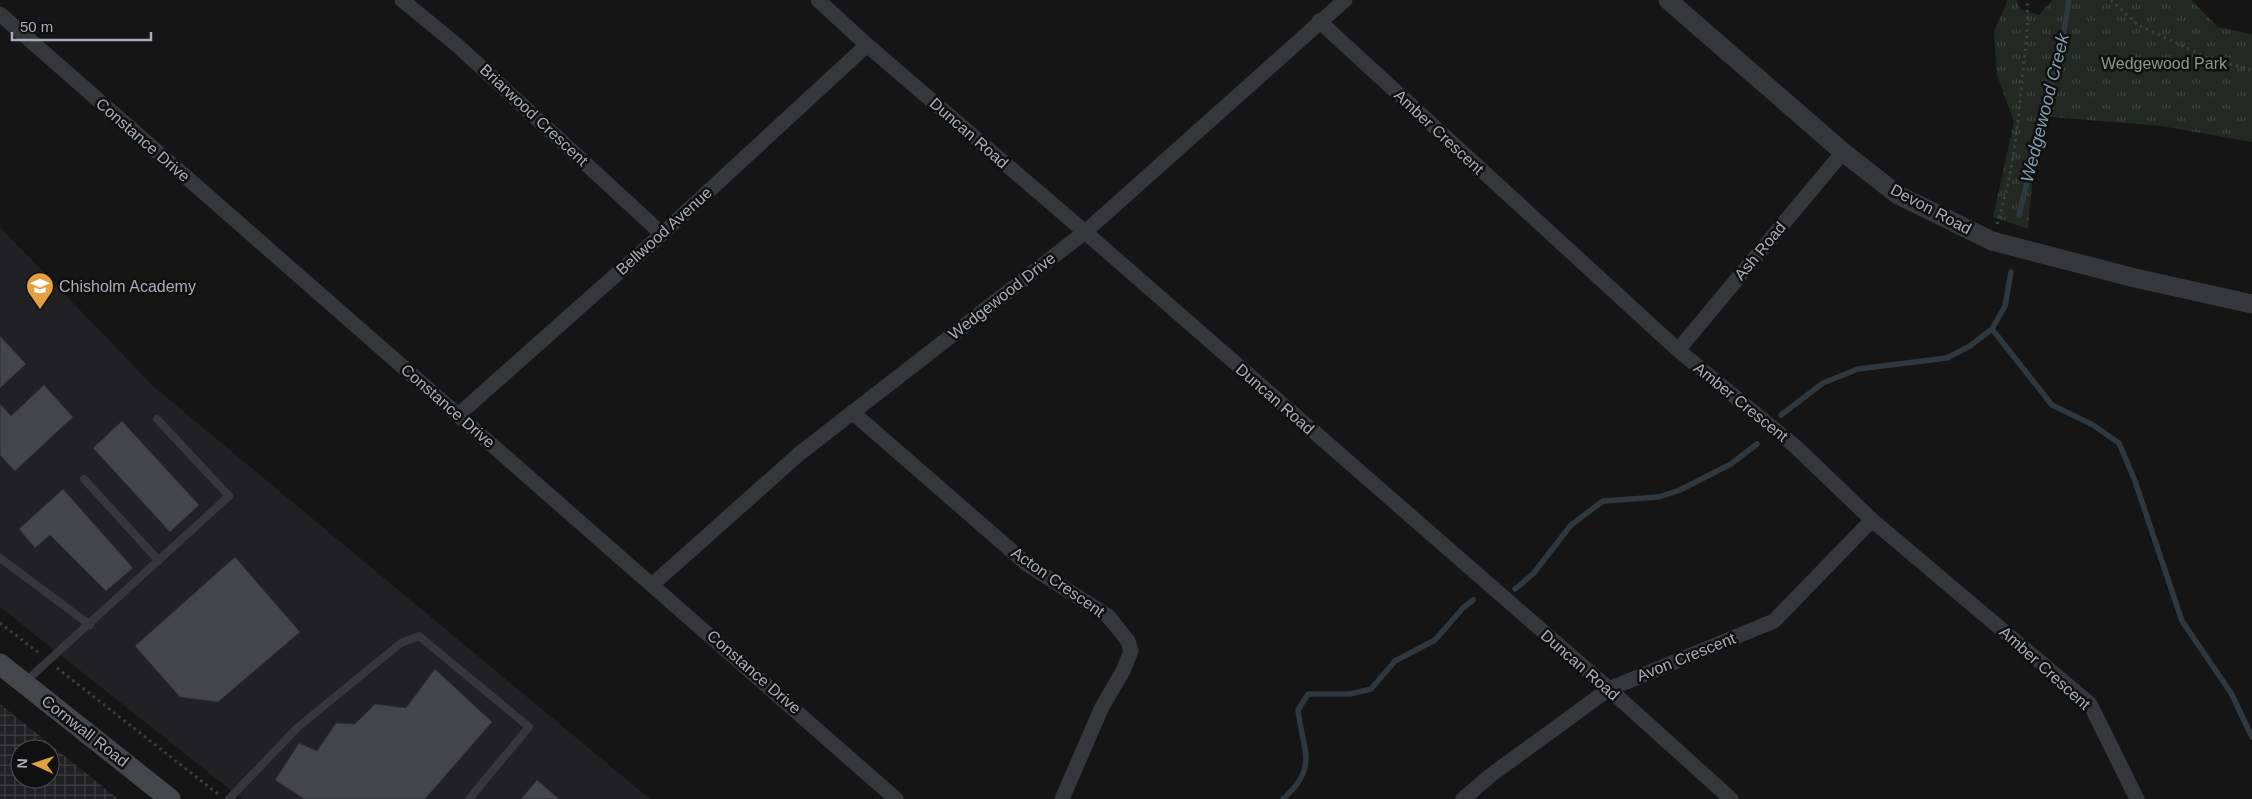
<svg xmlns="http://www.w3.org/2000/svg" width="2252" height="799" font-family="Helvetica,sans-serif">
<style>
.built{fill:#212123}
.industrial{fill:url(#industrial-grid);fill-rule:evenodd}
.park{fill:url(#park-tufts)}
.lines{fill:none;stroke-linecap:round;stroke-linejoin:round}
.stream{stroke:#2f383e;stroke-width:5.5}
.building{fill:#444549;stroke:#2f2f32}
.path{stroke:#3c3e42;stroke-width:3;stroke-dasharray:2.5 4;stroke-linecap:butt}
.service{stroke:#36373b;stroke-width:8}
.minor{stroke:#36373b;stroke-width:15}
.tertiary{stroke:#36373b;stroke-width:19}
.secondary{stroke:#44464b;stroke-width:21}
.labels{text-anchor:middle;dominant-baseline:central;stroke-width:5;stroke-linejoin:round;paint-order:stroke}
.park-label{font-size:16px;fill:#819f80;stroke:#101011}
.street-label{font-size:16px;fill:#a8adb6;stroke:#101011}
.poi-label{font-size:16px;fill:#a8adb6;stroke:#101011;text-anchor:start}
.water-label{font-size:18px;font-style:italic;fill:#819cae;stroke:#101011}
</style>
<defs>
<pattern id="industrial-grid" width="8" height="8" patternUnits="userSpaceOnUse" patternTransform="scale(1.25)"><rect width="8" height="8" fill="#212123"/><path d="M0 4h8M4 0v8" fill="none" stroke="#3e3f41"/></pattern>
<pattern id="park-tufts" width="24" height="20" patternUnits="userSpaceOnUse" patternTransform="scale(1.25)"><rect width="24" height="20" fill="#212922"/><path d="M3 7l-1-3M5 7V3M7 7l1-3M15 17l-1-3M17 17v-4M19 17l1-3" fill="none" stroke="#3e4540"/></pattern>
</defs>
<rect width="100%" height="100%" fill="#151516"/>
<path class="built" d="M0,227L154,387L650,799H242L0,607Z"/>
<path class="industrial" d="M0,704L118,799H0ZM20,749H50V779H20Z"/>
<path class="park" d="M2008,0H2017L2020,9L2039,15L2052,0H2191L2218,27L2252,34V142L2161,126L2038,116L2028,229L1993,217L2014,122L1997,75L1994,31Z"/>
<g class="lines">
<path class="stream" d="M2019,215L2062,41L2069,0
M1992,329L2052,405L2093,425L2119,443L2135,481L2182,621L2231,693L2252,737
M1781,415L1823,383L1858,369L1947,358L1970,346L1992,329L2005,306L2011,272
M1515,589L1533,574L1571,525L1603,501L1659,497L1680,490L1731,464L1757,444
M1283,799C1319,767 1303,752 1298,710L1308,694H1350L1371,689L1395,661L1435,640L1463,608L1473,600"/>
</g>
<path class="building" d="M0,336L26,364L0,388Z
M44,385L73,417L15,471L0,455V404L11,416Z
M122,421L199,505L170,532L93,448Z
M63,489L133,568L106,591L50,535L35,548L19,529Z
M235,557L300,632L218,702L180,697L135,646Z
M435,669L492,722L425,799H304L275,780L299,743L317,751L336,723L355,724L375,704L406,708Z
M537,780L559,799H521Z"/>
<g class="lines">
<path class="path" d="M2111,0L2138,25L2206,57L2252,70
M1997,224C2012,178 2018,129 2022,80C2025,53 2029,27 2027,0
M0,623L39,653
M57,668L218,794"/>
<path class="service" d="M84,479L159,561
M0,558L90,625
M25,682L229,496L157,419
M229,799L298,727L401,643L419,636L529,727L469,799"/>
<path class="minor" d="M402,0L458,46L662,234
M818,0L867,45L1085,232L1609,689L1731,799
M0,14L896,799
M1319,21L1678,350L1796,447L1872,520L2090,704L2137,799
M1678,350L1843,152
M852,412L1028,565L1108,616L1128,641L1131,651L1123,671L1102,707L1062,799
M458,415L662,234L867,45
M653,584L799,454L1085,232L1345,0
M1463,799L1491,775L1609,689L1774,621L1872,520"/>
<path class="tertiary" d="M1668,0L1843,152L1898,195L1992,241L2135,278L2252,304"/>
<path class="secondary" d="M0,664L170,799"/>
</g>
<defs>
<g id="school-pin" transform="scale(1.4375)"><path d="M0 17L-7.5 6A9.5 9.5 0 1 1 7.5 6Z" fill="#e3a040" stroke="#101011"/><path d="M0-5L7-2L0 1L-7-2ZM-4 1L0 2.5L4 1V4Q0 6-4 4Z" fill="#fff"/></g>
</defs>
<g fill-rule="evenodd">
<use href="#school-pin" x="40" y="286"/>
</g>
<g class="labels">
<g class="park-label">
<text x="2164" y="63">Wedgewood Park</text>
</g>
<g class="street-label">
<text transform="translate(534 115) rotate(43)">Briarwood Crescent</text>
<text transform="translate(1439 132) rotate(43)">Amber Crescent</text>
<text transform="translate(969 133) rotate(41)">Duncan Road</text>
<text transform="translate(143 140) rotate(41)">Constance Drive</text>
<text transform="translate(1931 209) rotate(28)">Devon Road</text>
<text transform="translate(664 231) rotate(-42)">Bellwood Avenue</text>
<text transform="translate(1760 251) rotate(-50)">Ash Road</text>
<text transform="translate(1002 296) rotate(-38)">Wedgewood Drive</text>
<text transform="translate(1275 399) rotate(41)">Duncan Road</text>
<text transform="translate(1741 402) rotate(39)">Amber Crescent</text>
<text transform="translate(448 406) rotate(41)">Constance Drive</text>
<text transform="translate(1058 582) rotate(35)">Acton Crescent</text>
<text transform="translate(1686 657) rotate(-22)">Avon Crescent</text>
<text transform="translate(1580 665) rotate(41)">Duncan Road</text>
<text transform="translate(2045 668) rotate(42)">Amber Crescent</text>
<text transform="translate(754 672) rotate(41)">Constance Drive</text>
<text transform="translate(85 731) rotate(38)">Cornwall Road</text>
</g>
<g class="poi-label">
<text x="59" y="286">Chisholm Academy</text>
</g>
<g class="water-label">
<text transform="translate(2045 108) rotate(-76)">Wedgewood Creek</text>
</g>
</g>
<g transform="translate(35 764) rotate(273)"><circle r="24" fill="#101011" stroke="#4d4f53"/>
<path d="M0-4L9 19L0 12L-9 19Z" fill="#e3a040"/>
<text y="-8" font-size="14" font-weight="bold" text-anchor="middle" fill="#a8adb6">N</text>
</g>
<path d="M12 32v8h139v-8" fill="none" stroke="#a8adb6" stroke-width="2.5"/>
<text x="20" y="32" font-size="15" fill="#a8adb6" stroke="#101011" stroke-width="4" paint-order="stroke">50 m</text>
</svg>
